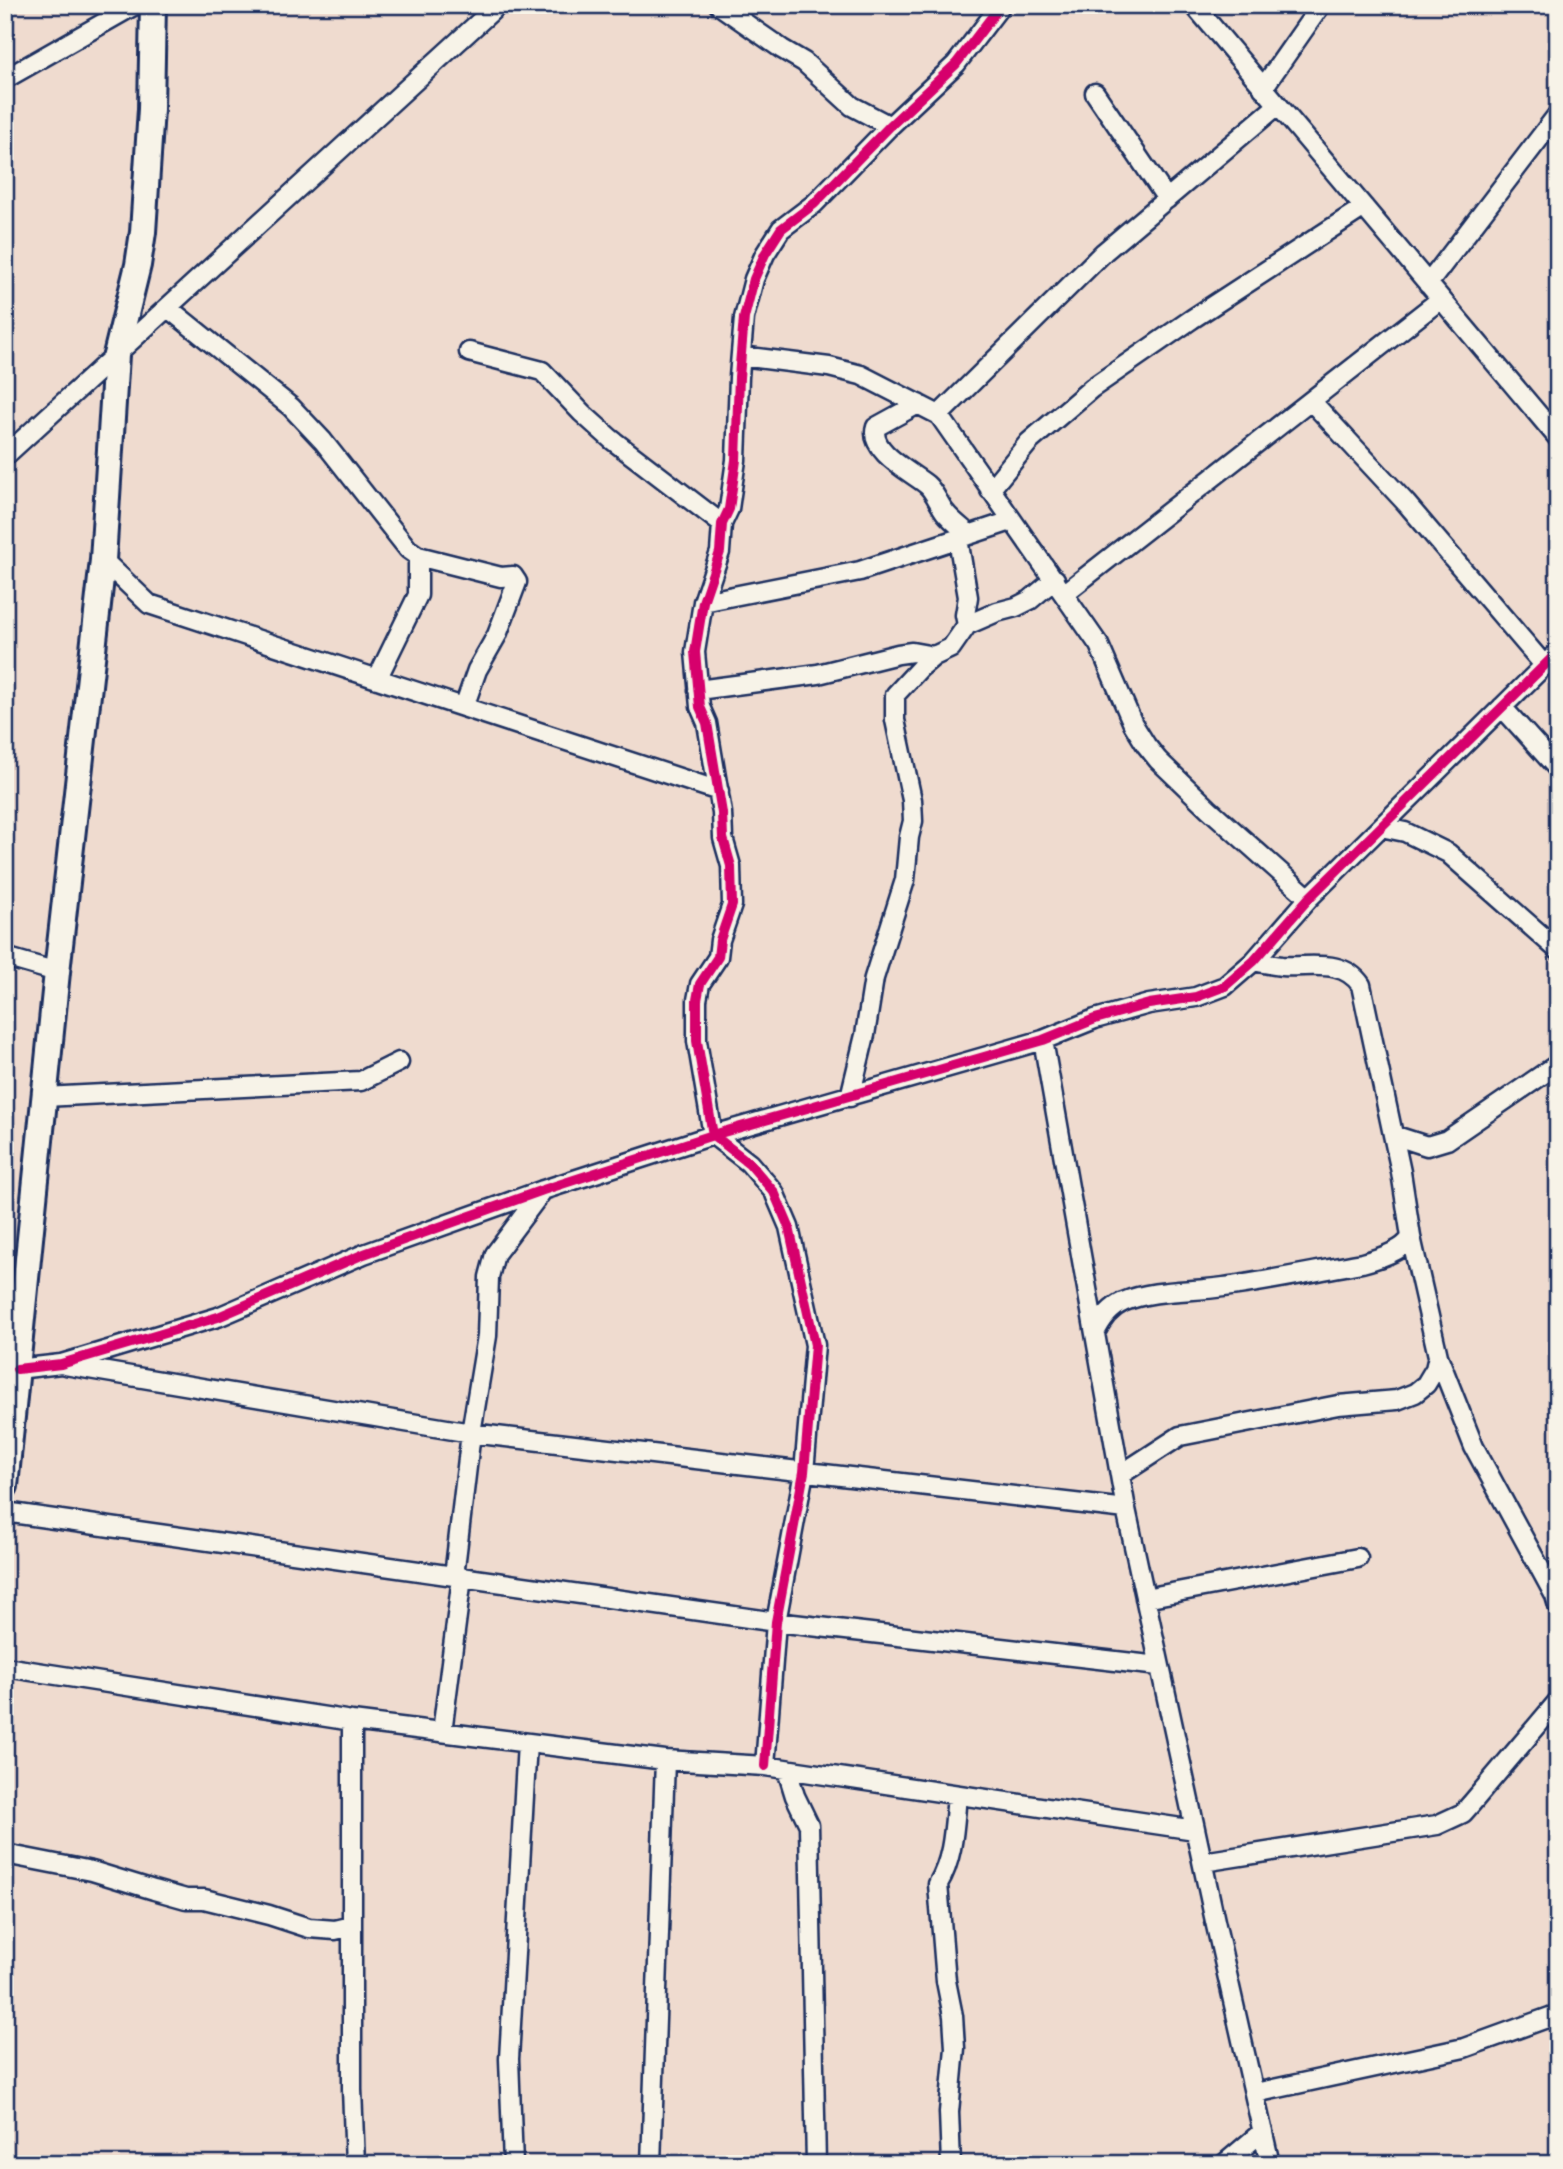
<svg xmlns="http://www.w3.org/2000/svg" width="1563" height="2169" font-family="Dekko,sans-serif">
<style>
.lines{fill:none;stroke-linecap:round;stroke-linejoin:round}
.street-casing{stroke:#1b2f5e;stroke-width:23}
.secondary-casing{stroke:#1b2f5e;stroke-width:30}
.street{stroke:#f7f3e8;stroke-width:18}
.secondary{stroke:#f7f3e8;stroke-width:24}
.cycleway-casing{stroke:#f7f3e8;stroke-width:15}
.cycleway{stroke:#d6006c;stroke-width:10}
</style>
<rect width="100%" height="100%" fill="#efdbcf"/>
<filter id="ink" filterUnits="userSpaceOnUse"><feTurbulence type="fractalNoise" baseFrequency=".0143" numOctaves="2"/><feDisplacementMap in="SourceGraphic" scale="14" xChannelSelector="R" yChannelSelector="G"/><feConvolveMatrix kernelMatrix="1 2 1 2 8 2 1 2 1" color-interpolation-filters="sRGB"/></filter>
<g filter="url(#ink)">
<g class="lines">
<g class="street-casing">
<path id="street" d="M719,5L782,49L804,62L852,106L890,126
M1194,5L1558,438
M5,79L135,5
M1263,88L1321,5
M1095,93L1167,199
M1428,284L1558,114
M168,308L291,407L323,441L408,549L418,556L501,577L513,576L517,582L497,635L477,670L464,707
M469,352L542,371L582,413L611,439L722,524
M741,356L829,367L861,375L939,415L1099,645L1133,724L1146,745L1158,760L1209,809L1309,898
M1312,402L1406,503L1544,665
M918,404L876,427C868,451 911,472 927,485C934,491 939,504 945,512C952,521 962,528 970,535
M939,415L1104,252L1278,105
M5,456L498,5
M990,490L1029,442L1092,388L1192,319L1364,207
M958,539L968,597L965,615L967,625
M103,560L149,604L719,791
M1065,593L1441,299
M703,602L860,571L1011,521
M377,679L418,595V556
M698,690L818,674L898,654L912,652L934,656
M1502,707L1558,769
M1381,827L1405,832L1448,853L1558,950
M5,957L57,972
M1043,1040L1126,1509L1215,1921L1270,2164
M44,1097L361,1081L399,1062
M850,1097L865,1035L874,978L905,880L909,837L913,821L912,800L895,720V695L920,668L934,656L951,648L967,625L997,612L1016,607L1030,600L1055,579
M1393,1135L1427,1146L1447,1140L1558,1064
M1095,1333C1101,1320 1110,1308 1123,1302C1154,1289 1191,1292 1224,1287C1270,1281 1316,1271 1362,1263C1377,1259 1404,1251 1411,1237L1401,1172L1361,985C1343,958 1310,968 1282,966C1273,965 1263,963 1254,961
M1438,1356L1474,1447L1555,1596L1558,1606
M65,1365L471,1433L1126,1509
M17,1369L61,1364L218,1317L364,1254L543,1190L713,1135L1043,1040L1095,1019L1149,1004L1196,997L1225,986L1254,961L1309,898L1558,652
M1120,1475L1180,1436L1338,1405L1397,1400L1415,1393L1426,1384L1435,1369L1438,1356L1411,1237
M5,1512L776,1622L1159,1666
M454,1576L471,1433L487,1336L489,1277L495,1254L543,1190
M1145,1598L1358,1558
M5,1667L352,1721L665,1760L765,1766L1195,1830
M352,1721V2089L355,2164
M442,1732L462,1577
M765,1766L776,1622L804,1472L815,1345L789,1227L774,1192L749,1163L713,1135L697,1041V1000L700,984L718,957L720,940L732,905L731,866L723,838L722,813L707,723L700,707L695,652L703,602L720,552L722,524L729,509L736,460L739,377L744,318L754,279L765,254L781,229L814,204L890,126L956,64L1001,5
M787,1770L795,1796L809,1825L816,2164
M5,1854L92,1871L154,1890L186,1899H204L269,1915L309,1928L335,1930L352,1926
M1203,1862L1437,1825L1463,1813L1471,1804L1558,1701
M1255,2093L1464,2048L1558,2014
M513,2164L509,2059L527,1743
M651,2164L665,1760
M951,2164L949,2112L955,2048L953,2016L946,1981L938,1884C954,1857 954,1826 957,1795
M1224,2164L1263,2131"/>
</g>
<g class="secondary-casing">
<path id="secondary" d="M5,1486L57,972L103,560L116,355L138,265L143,232L151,109L153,5"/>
</g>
<use href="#street" class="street"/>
<use href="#secondary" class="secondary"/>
<g class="cycleway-casing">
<path id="cycleway" d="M17,1369L61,1364L218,1317L364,1254L543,1190L713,1135L1043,1040L1095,1019L1149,1004L1196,997L1225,986L1254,961L1309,898L1558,652
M765,1766L776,1622L804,1472L815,1345L789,1227L774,1192L749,1163L713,1135L697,1041V1000L700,984L718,957L720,940L732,905L731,866L723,838L722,813L707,723L700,707L695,652L703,602L720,552L722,524L729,509L736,460L739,377L744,318L754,279L765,254L781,229L814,204L890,126L956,64L1001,5"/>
</g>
<use href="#cycleway" class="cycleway"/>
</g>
</g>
<rect width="1563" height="2169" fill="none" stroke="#f7f3e8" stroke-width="28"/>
<rect x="14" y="14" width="1535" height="2141" fill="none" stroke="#1b2f5e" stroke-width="2.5" filter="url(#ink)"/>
</svg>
